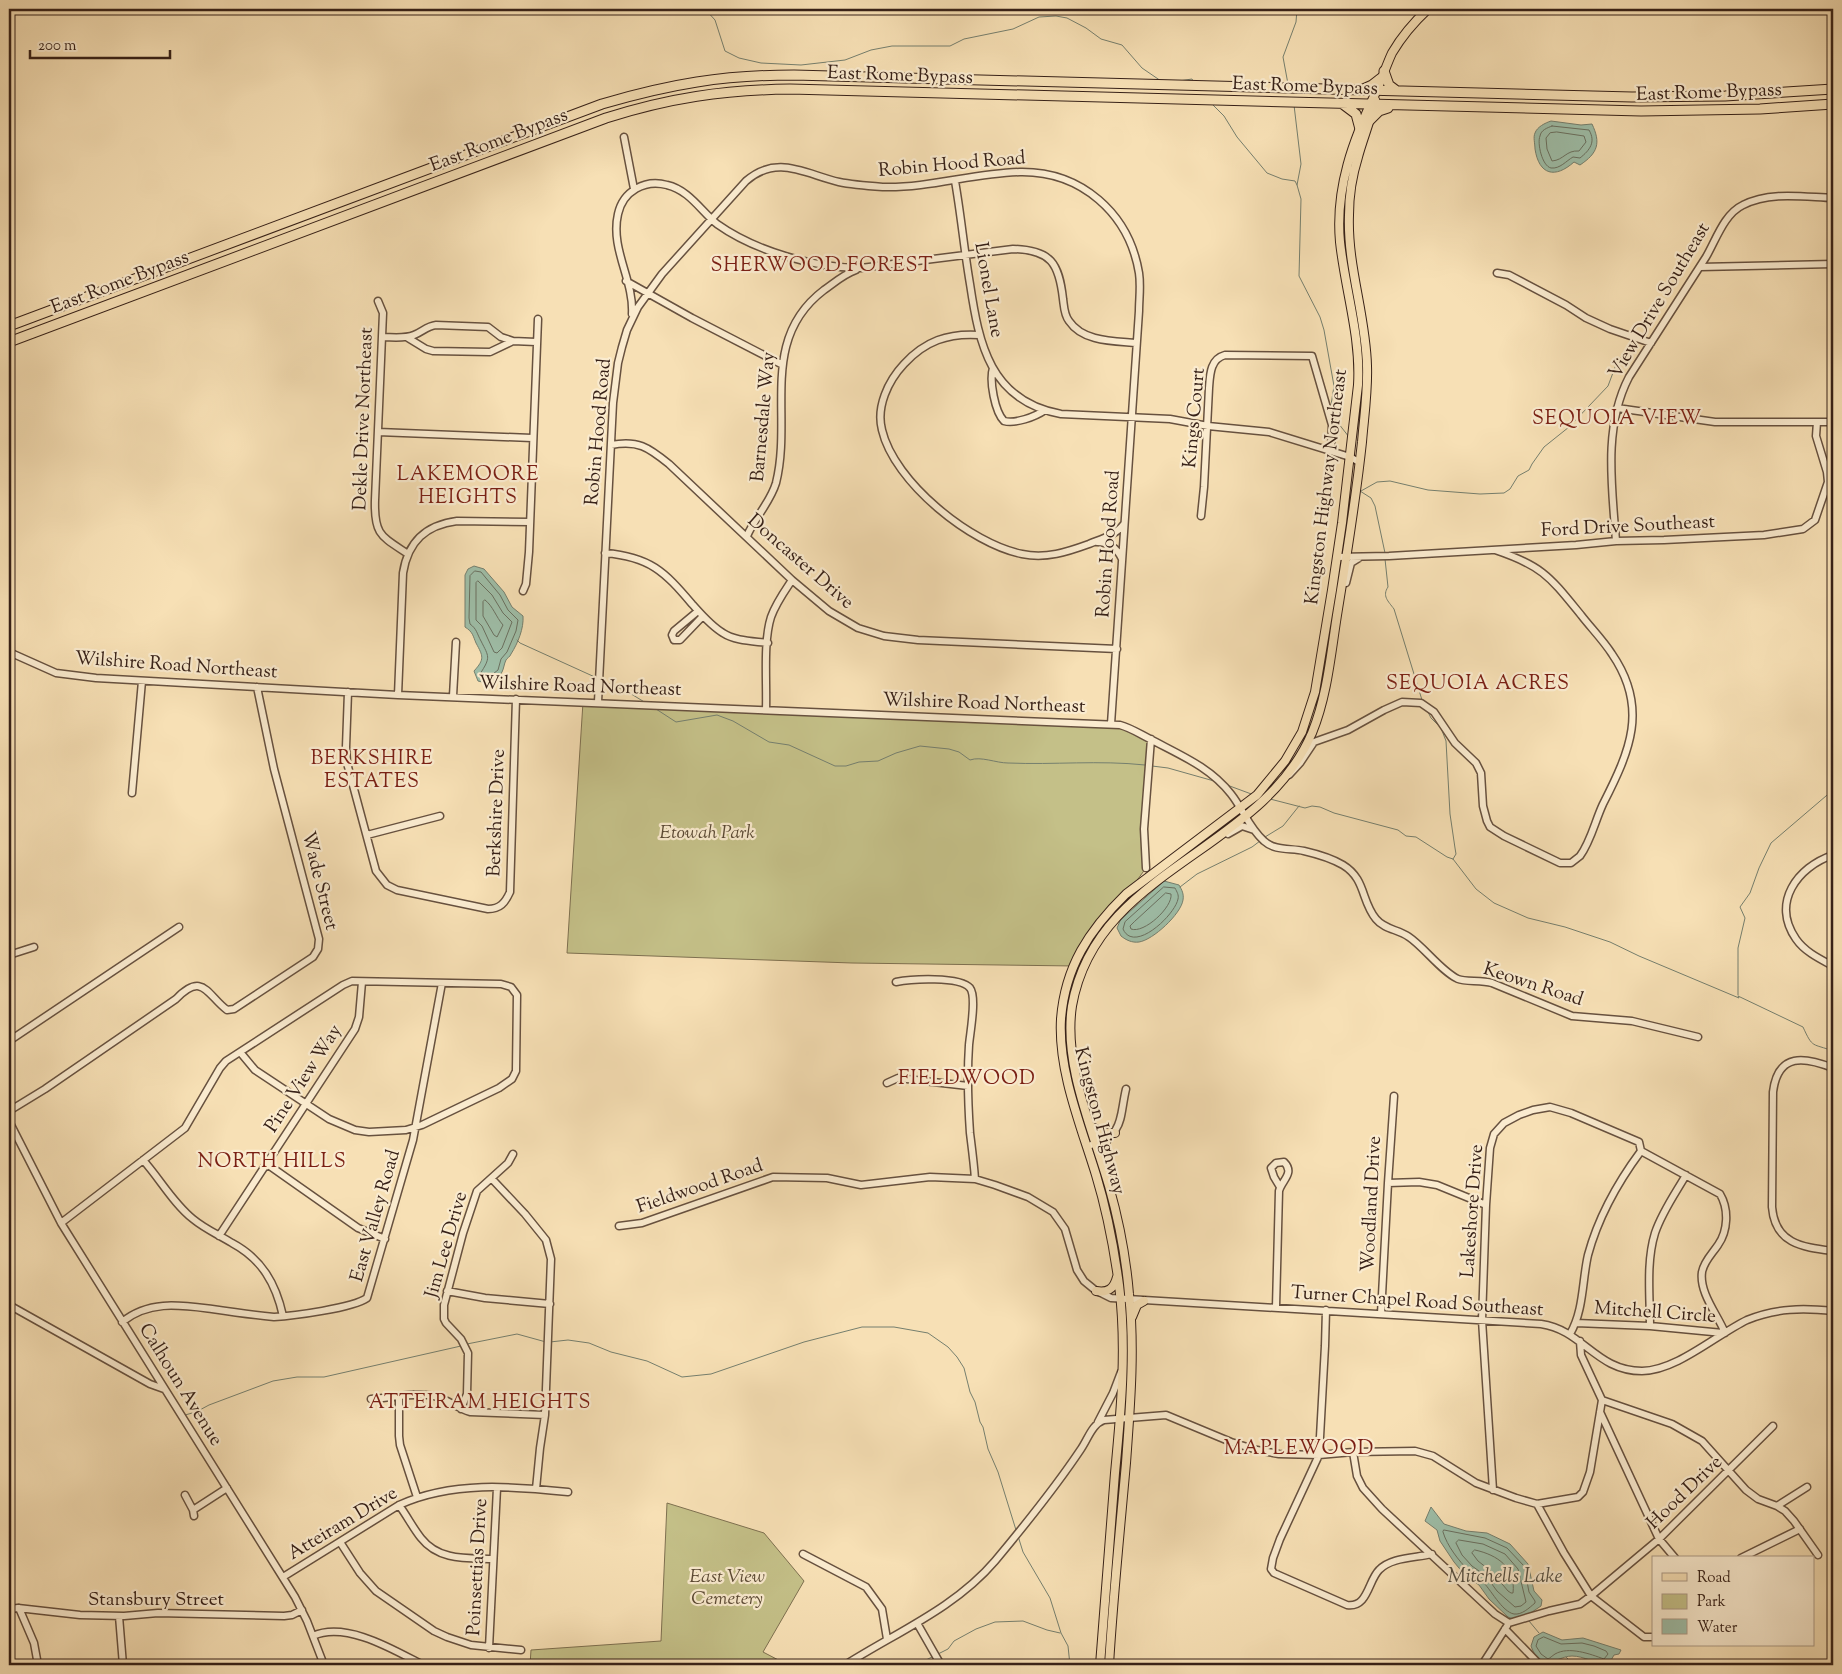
<svg xmlns="http://www.w3.org/2000/svg" width="1842" height="1674" font-family="'Sorts Mill Goudy',serif">
<style>
.green{fill:#c4c088;stroke:#7e7050}
.water{fill:#9ebea8;stroke:#757f6e}
.lines{fill:none;stroke-linecap:round;stroke-linejoin:round}
.shore{stroke:#6a7060;stroke-width:1}
.stream{stroke:#757f6e;stroke-width:1}
.minor-casing{stroke:#67513f;stroke-width:9}
.major-casing{stroke:#372118;stroke-width:10}
.highway-casing{stroke:#372118;stroke-width:11}
.minor{stroke:#faebcf;stroke-width:6}
.major{stroke:#f7e0b5;stroke-width:8}
.highway{stroke:#f7e0b5;stroke-width:9}
.labels{text-anchor:middle;dominant-baseline:central;stroke-width:4.5;stroke-linejoin:round;paint-order:stroke}
.street-label{font-size:19px;fill:#372118;stroke:#faebcf}
.park-label{font-size:19px;font-style:italic;fill:#5a4934;stroke:#faebcf}
.neighbourhood-label{font-size:20px;letter-spacing:1px;fill:#7a1f14;stroke:#faebcf}
.water-label{font-size:20px;font-style:italic;fill:#565043;stroke:#faebcf}
</style>
<rect width="100%" height="100%" fill="#f7e0b5"/>
<filter id="stains"><feTurbulence type="fractalNoise" baseFrequency=".004" numOctaves="4"/><feColorMatrix values="0 0 0 0 .2 0 0 0 0 .09 0 0 0 0 .02 0 0 0 .5 -.17"/></filter>
<radialGradient id="worn" r=".72"><stop offset=".6" stop-color="#630" stop-opacity="0"/><stop offset="1" stop-color="#630" stop-opacity=".3"/></radialGradient>
<path class="green" d="M583,702L1111,724L1151,739L1146,868L1074,966L852,963L567,953Z
M667,1503L764,1533L804,1581L763,1652L788,1665H530L531,1650L661,1641Z"/>
<path class="water" d="M1551,121L1581,125L1592,124C1601,143 1598,153 1580,165L1574,162C1555,179 1539,175 1535,149C1535,144 1533,137 1535,133C1537,127 1545,123 1551,121Z
M474,566L484,569L504,592L512,607L523,616C524,628 518,643 511,654C510,657 507,658 506,660C504,664 504,668 502,672C497,681 487,684 478,681L474,671C485,659 483,656 476,643C473,636 473,632 465,627V575L468,569Z
M1164,881L1179,885C1182,890 1184,894 1183,900C1181,914 1153,940 1139,942C1132,943 1126,940 1121,936L1117,928L1120,921L1127,914Z
M1431,1507L1444,1524L1466,1531L1487,1533L1510,1544L1528,1564L1534,1591L1542,1600L1541,1606L1526,1616L1513,1619L1508,1617L1489,1599L1479,1585L1464,1574L1454,1562L1440,1541L1437,1530L1425,1521Z
M1543,1632L1562,1640L1583,1638L1621,1650L1619,1654L1614,1655L1610,1662L1607,1663C1595,1664 1584,1656 1572,1656C1563,1656 1550,1664 1546,1663C1538,1662 1534,1654 1531,1646L1534,1637Z"/>
<g class="lines">
<path class="shore" d="M1552,126L1589,130C1596,142 1590,150 1580,158L1573,157C1566,161 1560,169 1551,168C1542,166 1537,143 1540,136C1541,130 1547,128 1552,126Z
M1557,132L1584,136L1586,142L1579,151C1566,150 1564,160 1552,161L1547,149L1546,138L1550,133Z
M475,571L481,572L500,595L508,610L518,620L516,631L507,652L501,659L498,670L489,677H482L480,674C491,657 489,657 481,641C477,634 477,629 470,624L469,618L470,576Z
M478,581L492,595L503,613L512,622L502,648L497,653L494,652L482,626L476,620V583Z
M485,600C493,606 496,617 503,625L497,637L494,635L483,616V602Z
M1164,887L1175,888C1177,892 1179,895 1178,899C1175,915 1134,954 1123,929L1125,922Z
M1166,893L1171,894C1173,907 1144,934 1131,929L1130,926L1134,922Z
M1444,1530L1485,1538L1507,1548L1524,1566L1529,1592L1535,1601V1603C1529,1608 1522,1615 1514,1614C1502,1612 1490,1588 1482,1581C1478,1577 1473,1575 1469,1571C1459,1561 1447,1546 1443,1532Z
M1459,1540L1483,1544L1505,1554L1518,1569L1526,1602L1521,1606L1515,1607L1497,1591L1486,1576L1472,1566L1462,1555L1456,1543Z
M1475,1550C1498,1555 1516,1568 1513,1593H1511L1508,1591L1492,1572L1478,1561L1472,1553Z
M1544,1637L1561,1644L1582,1643L1594,1646L1606,1651L1608,1654L1604,1659C1590,1654 1569,1646 1555,1654C1552,1656 1550,1658 1548,1659L1541,1654L1536,1646L1538,1640Z"/>
<path class="stream" d="M705,9L715,20L725,51L739,58L761,63L801,65L845,60L871,50L892,46H950L964,39L1013,29L1039,17L1056,16L1067,18L1086,28L1101,39L1122,45L1142,68L1161,81
M1179,81L1192,79L1194,82
M1288,84L1283,57L1296,22L1297,9
M1212,104L1224,116L1237,137L1267,173L1282,179L1295,181L1297,185
M1294,105L1301,164L1297,185L1301,199L1299,276L1320,317L1324,330L1334,386L1331,405L1335,419L1349,437
M1361,483L1362,470
M1360,491L1371,498L1375,506L1385,553
M1361,491L1377,482L1390,481L1428,490L1480,494L1504,493L1510,489L1518,476L1529,470L1532,464L1544,447L1569,427L1608,386L1617,362L1637,341
M1385,559L1388,587C1382,596 1388,601 1394,609L1422,700
M517,640L520,643L597,678
M601,680L628,692L646,703
M656,709L676,722L717,715L733,721L769,742L789,745L835,766H846L859,762L878,761L896,753L920,746L949,749L959,752L970,760C981,756 996,763 1008,763C1054,765 1099,760 1145,765
M1427,710L1431,718L1441,728L1446,741L1450,814L1455,848L1456,854L1453,859
M1152,766L1168,768L1214,781
M1227,785L1254,795
M1270,799L1305,808L1312,806L1320,807L1334,813L1398,830L1406,836L1416,837L1447,857L1453,859L1476,889L1494,903L1528,918L1565,927L1610,942L1639,956L1739,998L1738,996L1803,1027C1813,1049 1812,1043 1833,1051
M1265,837L1283,826L1299,806
M1180,887L1197,874L1252,847L1260,841
M1738,995V948L1745,918L1740,907L1750,893L1759,868L1771,843L1833,790
M550,1342L568,1340L589,1343L611,1352L647,1361L682,1377L711,1374L804,1342L862,1327H894L928,1333L948,1347L957,1357L964,1368L970,1392L975,1402L980,1422L983,1427L988,1449L998,1472L1016,1530
M467,1344L517,1334L546,1342
M185,1415L196,1412L209,1405L273,1381L297,1377H324L461,1346
M1018,1536L1023,1552L1050,1598L1061,1633L1068,1646L1070,1665
M1529,1621L1539,1633
M938,1654L948,1649L954,1641L976,1629L995,1622L1023,1621L1047,1630L1060,1633
M916,1665L932,1657
M1566,1665L1568,1659L1566,1657"/>
<g class="minor-casing">
<path id="minor" d="M624,137L634,189
M955,181C961,215 964,249 970,284C979,344 990,401 1061,414L1170,419L1208,426L1269,432L1350,457L1359,462
M1700,267L1833,264
M1497,273L1509,275L1566,305L1586,318L1610,329L1651,343
M626,281L692,318L781,364
M378,301L383,313L375,500C374,535 381,536 408,554
M632,314C634,280 610,249 618,214C623,191 645,179 667,185C689,190 701,211 717,224C755,251 814,268 861,268L1013,249C1051,250 1059,263 1063,299C1064,306 1064,315 1069,321C1083,342 1114,341 1136,343
M979,335C948,333 925,341 904,364C888,381 876,407 882,430C894,482 971,544 1022,554C1046,559 1067,552 1089,544C1101,539 1116,535 1124,524
M382,337C392,337 404,339 414,335C422,332 427,326 436,325L488,327L501,337L513,341L536,342
M408,338L426,349L433,351L490,352L511,342
M993,368C989,381 995,412 1004,421C1015,424 1035,417 1045,410
M1617,408L1715,422H1833
M378,432L532,438
M611,445C638,440 648,447 669,464L792,580L829,611L858,628L884,636L918,640L1117,649
M1201,516L1204,487L1209,388C1210,375 1210,359 1225,355L1312,356L1332,425L1331,451
M747,536C755,517 770,503 776,483C793,415 758,340 824,290C834,283 844,274 856,270
M1616,541C1612,487 1603,427 1629,377C1655,337 1680,297 1706,257C1716,240 1724,214 1743,205C1770,191 1804,197 1833,198
M1097,542C1109,542 1117,548 1122,559
M605,553C650,557 664,571 692,604C701,614 711,626 723,633C735,641 753,641 768,643
M1337,557L1389,556L1576,545L1616,541L1664,540L1764,535L1803,529L1815,520L1828,482L1827,472L1816,436L1817,422
M1346,583L1351,563L1359,558
M523,591L526,584L529,552L538,319
M698,611L674,631L672,635L674,640H680L703,616
M9,652L56,673L96,678L398,695L1120,725C1131,728 1140,734 1150,739C1180,755 1210,767 1231,794C1243,809 1249,828 1264,841C1275,851 1290,848 1304,851C1317,854 1331,858 1343,865C1366,879 1361,901 1376,919C1385,930 1398,929 1409,937C1424,947 1442,972 1458,979C1465,982 1481,980 1492,983L1572,1016L1632,1021L1698,1037
M348,692L346,747L347,763L376,871L387,885L397,890L488,909C500,909 505,903 510,892L516,699
M398,695L403,573C408,541 426,525 457,521L530,522
M453,696L456,642
M598,702L613,403L618,363L622,347L627,330L638,307L662,274L746,181C777,154 805,174 839,182C853,185 869,186 884,187C930,188 974,173 1020,172C1081,171 1129,213 1139,273C1141,286 1139,299 1139,311L1111,724
M766,710C767,683 763,642 771,617C776,603 784,592 792,580
M1289,775L1300,763L1314,742L1348,730L1384,710L1402,702L1421,703L1434,712L1455,743L1476,763L1481,773L1483,806L1487,821L1490,827L1504,836L1560,863H1571L1580,856C1591,841 1595,821 1603,804C1630,751 1649,708 1612,654C1603,640 1591,628 1581,615C1550,577 1543,566 1495,550
M132,793L142,681
M1228,834L1242,826L1254,830
M367,835L440,816
M1833,855C1797,867 1771,903 1796,939C1805,952 1820,959 1833,966
M1146,868L1144,829L1151,739
M9,955L34,947
M896,982C911,979 960,976 970,988C977,997 970,1033 969,1045C967,1074 968,1104 970,1133C972,1149 974,1164 975,1179
M9,1041L179,927
M1833,1068C1805,1057 1778,1052 1773,1092L1772,1207C1775,1244 1802,1247 1833,1251
M887,1083L898,1078L968,1086
M9,1111L45,1089L176,999C203,971 207,995 227,1010L234,1009L313,957L318,949L319,939L274,769L257,687
M9,1121L61,1223L295,1597L307,1621L324,1665
M1091,1145C1125,1134 1119,1119 1126,1089
M1641,1151L1720,1194C1729,1209 1728,1231 1718,1245C1712,1254 1704,1261 1702,1272C1699,1293 1718,1315 1725,1333
M143,1160C160,1179 173,1203 193,1219C205,1229 219,1235 232,1243C262,1259 276,1284 283,1316
M267,1164L358,1228L385,1239
M492,1179L525,1214L546,1240L551,1259L545,1415L540,1448L536,1489
M1388,1183L1419,1182L1437,1185L1486,1205
M61,1223L185,1128L220,1068L226,1061L343,985L352,981L501,984L511,987L517,995L516,1071L512,1079L499,1088L422,1125L406,1130L369,1132L355,1130L329,1119L255,1070L240,1052
M619,1226L642,1223L773,1177L827,1178L861,1185L930,1177L975,1179L995,1185L1028,1197L1053,1212L1065,1229L1077,1270L1084,1281L1095,1290L1111,1298L1541,1324C1583,1330 1596,1371 1642,1371C1676,1371 1716,1335 1747,1320C1776,1308 1803,1308 1833,1311
M219,1236L355,1029L359,1017L362,982
M447,1291L485,1298L550,1304
M9,1305L150,1384L164,1389
M1276,1307L1279,1191C1282,1180 1295,1173 1284,1162L1276,1163L1271,1168L1274,1177L1280,1187
M1326,1310L1325,1346L1319,1455L1280,1539L1273,1558L1271,1569L1274,1573L1347,1605C1368,1608 1368,1581 1379,1570C1391,1557 1416,1558 1432,1554
M1381,1314L1388,1183L1394,1096
M122,1322C149,1300 180,1305 212,1309C232,1312 253,1315 274,1317C293,1316 353,1308 367,1298L413,1140L442,983
M1576,1323L1650,1326L1723,1333
M1650,1326C1650,1296 1646,1262 1655,1233C1662,1212 1675,1194 1686,1175
M1570,1334C1584,1310 1582,1281 1588,1255C1598,1218 1618,1182 1641,1151
M1580,1341L1581,1355L1602,1400
M399,1397V1436L400,1445L417,1497
M371,1399C388,1398 419,1392 434,1396C447,1399 457,1408 470,1412L545,1415
M1602,1400L1672,1424L1702,1441L1746,1490L1758,1499L1777,1506L1785,1511L1794,1521L1818,1555
M461,1409L467,1394L468,1353L461,1339L446,1323L444,1319V1305L463,1233L477,1191L508,1163L513,1154
M1600,1412L1659,1539L1675,1558
M1098,1422L1113,1393L1121,1372
M1353,1452L1357,1476L1363,1488L1382,1509L1495,1614L1509,1623
M1493,1490L1482,1320L1486,1205L1490,1148L1494,1134L1504,1123L1519,1115L1533,1110L1550,1107L1571,1113L1639,1142L1641,1151
M185,1495L193,1510L194,1516
M1537,1504L1564,1553L1591,1596L1644,1637H1653
M399,1505C407,1516 413,1528 421,1538C439,1561 467,1558 493,1559
M1777,1506L1807,1487
M193,1510L227,1488
M340,1542L360,1573L376,1591L434,1631L447,1637L471,1645L521,1650
M803,1554L866,1587L882,1609L887,1639
M1741,1558L1800,1529
M283,1577L399,1505C452,1481 511,1486 568,1492
M19,1608L34,1643L38,1665
M9,1609L18,1608L80,1615L124,1616L158,1613L284,1616L292,1615L302,1610
M119,1616L123,1665
M917,1623L941,1665
M1509,1623L1549,1611L1580,1604L1591,1596L1659,1539L1773,1426
M1505,1629L1540,1665
M313,1636C346,1621 394,1650 423,1665
M489,1648L497,1488
M845,1665C897,1632 955,1608 995,1561C1025,1525 1055,1488 1081,1449C1088,1439 1092,1424 1104,1420L1166,1415L1231,1442L1257,1450L1279,1454L1319,1455L1353,1452L1415,1451L1433,1456L1476,1483L1516,1498L1537,1504L1578,1497L1583,1492L1590,1472L1602,1400
M1482,1665L1507,1626"/>
</g>
<g class="major-casing">
<path id="major" d="M1091,1126L1102,1133H1115
M1101,1158L1107,1139
M1096,1291C1108,1293 1114,1289 1117,1277
M1132,1317L1137,1305L1144,1301
M1100,1665C1105,1601 1110,1537 1115,1473C1121,1411 1127,1347 1119,1285C1114,1248 1107,1211 1096,1175C1081,1126 1058,1071 1061,1019C1065,967 1089,930 1126,894L1257,795L1285,761L1302,732L1315,692L1332,590L1342,523L1358,385C1361,337 1345,289 1340,242C1335,188 1353,140 1376,92C1382,79 1386,66 1392,53C1402,36 1414,22 1428,9
M1109,1665C1113,1598 1120,1530 1126,1463C1130,1407 1135,1350 1129,1294C1126,1258 1119,1221 1109,1186C1093,1130 1063,1065 1072,1006C1096,868 1261,853 1312,733C1328,694 1331,651 1338,609C1347,554 1356,498 1362,442C1364,417 1368,391 1367,366C1366,316 1347,266 1349,215C1349,196 1352,176 1358,157C1363,138 1371,120 1375,100"/>
</g>
<g class="highway-casing">
<path id="highway" d="M1384,71L1389,85L1397,91
M1363,89L1372,85L1381,78
M1344,105L1356,114L1360,129
M1370,120L1379,111L1388,108
M9,326L602,104C670,84 723,75 794,75L1632,97L1725,96L1833,89
M9,342L606,118C669,98 723,90 790,89L1641,111L1760,109L1833,104"/>
</g>
<use href="#minor" class="minor"/>
<use href="#major" class="major"/>
<use href="#highway" class="highway"/>
</g>
<g class="labels">
<g class="street-label">
<text transform="translate(900 76) rotate(2)">East Rome Bypass</text>
<text transform="translate(1305 87) rotate(2)">East Rome Bypass</text>
<text transform="translate(1709 93) rotate(-2)">East Rome Bypass</text>
<text transform="translate(499 141) rotate(-21)">East Rome Bypass</text>
<text transform="translate(952 165) rotate(-5)">Robin Hood Road</text>
<text transform="translate(120 283) rotate(-21)">East Rome Bypass</text>
<text transform="translate(988 290) rotate(80)">Lionel Lane</text>
<text transform="translate(1660 301) rotate(-59)">View Drive Southeast</text>
<text transform="translate(764 417) rotate(-85)">Barnesdale Way</text>
<text transform="translate(1195 418) rotate(-85)">Kings Court</text>
<text transform="translate(364 419) rotate(-88)">Dekle Drive Northeast</text>
<text transform="translate(599 432) rotate(-85)">Robin Hood Road</text>
<text transform="translate(1327 487) rotate(-83)">Kingston Highway Northeast</text>
<text transform="translate(1628 527) rotate(-3)">Ford Drive Southeast</text>
<text transform="translate(1109 544) rotate(-86)">Robin Hood Road</text>
<text transform="translate(800 562) rotate(41)">Doncaster Drive</text>
<text transform="translate(176 666) rotate(4)">Wilshire Road Northeast</text>
<text transform="translate(580 687) rotate(2)">Wilshire Road Northeast</text>
<text transform="translate(984 704) rotate(2)">Wilshire Road Northeast</text>
<text transform="translate(497 813) rotate(-88)">Berkshire Drive</text>
<text transform="translate(319 881) rotate(76)">Wade Street</text>
<text transform="translate(1533 985) rotate(18)">Keown Road</text>
<text transform="translate(304 1079) rotate(-57)">Pine View Way</text>
<text transform="translate(1099 1121) rotate(75)">Kingston Highway</text>
<text transform="translate(700 1187) rotate(-19)">Fieldwood Road</text>
<text transform="translate(1372 1204) rotate(-87)">Woodland Drive</text>
<text transform="translate(1473 1211) rotate(-86)">Lakeshore Drive</text>
<text transform="translate(376 1216) rotate(-74)">East Valley Road</text>
<text transform="translate(447 1245) rotate(-74)">Jim Lee Drive</text>
<text transform="translate(1417 1302) rotate(4)">Turner Chapel Road Southeast</text>
<text transform="translate(1655 1313) rotate(4)">Mitchell Circle</text>
<text transform="translate(180 1385) rotate(58)">Calhoun Avenue</text>
<text transform="translate(1685 1493) rotate(-44)">Hood Drive</text>
<text transform="translate(343 1524) rotate(-31)">Atteiram Drive</text>
<text transform="translate(478 1567) rotate(-87)">Poinsettias Drive</text>
<text x="156" y="1600">Stansbury Street</text>
</g>
<g class="park-label">
<text x="707" y="833">Etowah Park</text>
<text x="727" y="1577">East View<tspan x="727" dy="22">Cemetery</tspan></text>
</g>
<g class="neighbourhood-label">
<text x="822" y="266">SHERWOOD FOREST</text>
<text x="1617" y="419">SEQUOIA VIEW</text>
<text x="468" y="475">LAKEMOORE<tspan x="468" dy="23">HEIGHTS</tspan></text>
<text x="1478" y="684">SEQUOIA ACRES</text>
<text x="372" y="759">BERKSHIRE<tspan x="372" dy="23">ESTATES</tspan></text>
<text x="967" y="1079">FIELDWOOD</text>
<text x="272" y="1162">NORTH HILLS</text>
<text x="480" y="1403">ATTEIRAM HEIGHTS</text>
<text x="1299" y="1449">MAPLEWOOD</text>
</g>
<g class="water-label">
<text x="1505" y="1577">Mitchells Lake</text>
</g>
</g>
<rect width="1842" height="1674" fill="none" stroke="#f7e0b5" stroke-width="30"/>
<rect x="10" y="10" width="1822" height="1654" fill="none" stroke="#372118" stroke-width="2.5"/>
<rect x="15" y="15" width="1812" height="1644" fill="none" stroke="#372118"/>
<rect x="1652" y="1556" width="162" height="90" fill="#faebcf" stroke="#ac9a86"/>
<rect x="1662" y="1573" width="25" height="8" fill="#f7e0b5" stroke="#ac9a86"/>
<text x="1697" y="1582" font-size="15" fill="#372118">Road</text>
<rect x="1662" y="1594" width="25" height="15" fill="#c4c088" stroke="#ac9a86"/>
<text x="1697" y="1606" font-size="15" fill="#372118">Park</text>
<rect x="1662" y="1619" width="25" height="15" fill="#9ebea8" stroke="#ac9a86"/>
<text x="1697" y="1632" font-size="15" fill="#372118">Water</text>
<path d="M30 50v8h140v-8" fill="none" stroke="#372118" stroke-width="2.5"/>
<text x="38" y="50" font-size="15" fill="#372118" stroke="#faebcf" stroke-width="4" paint-order="stroke">200 m</text>
<rect width="100%" height="100%" filter="url(#stains)"/>
<rect width="100%" height="100%" fill="url(#worn)"/>
</svg>
